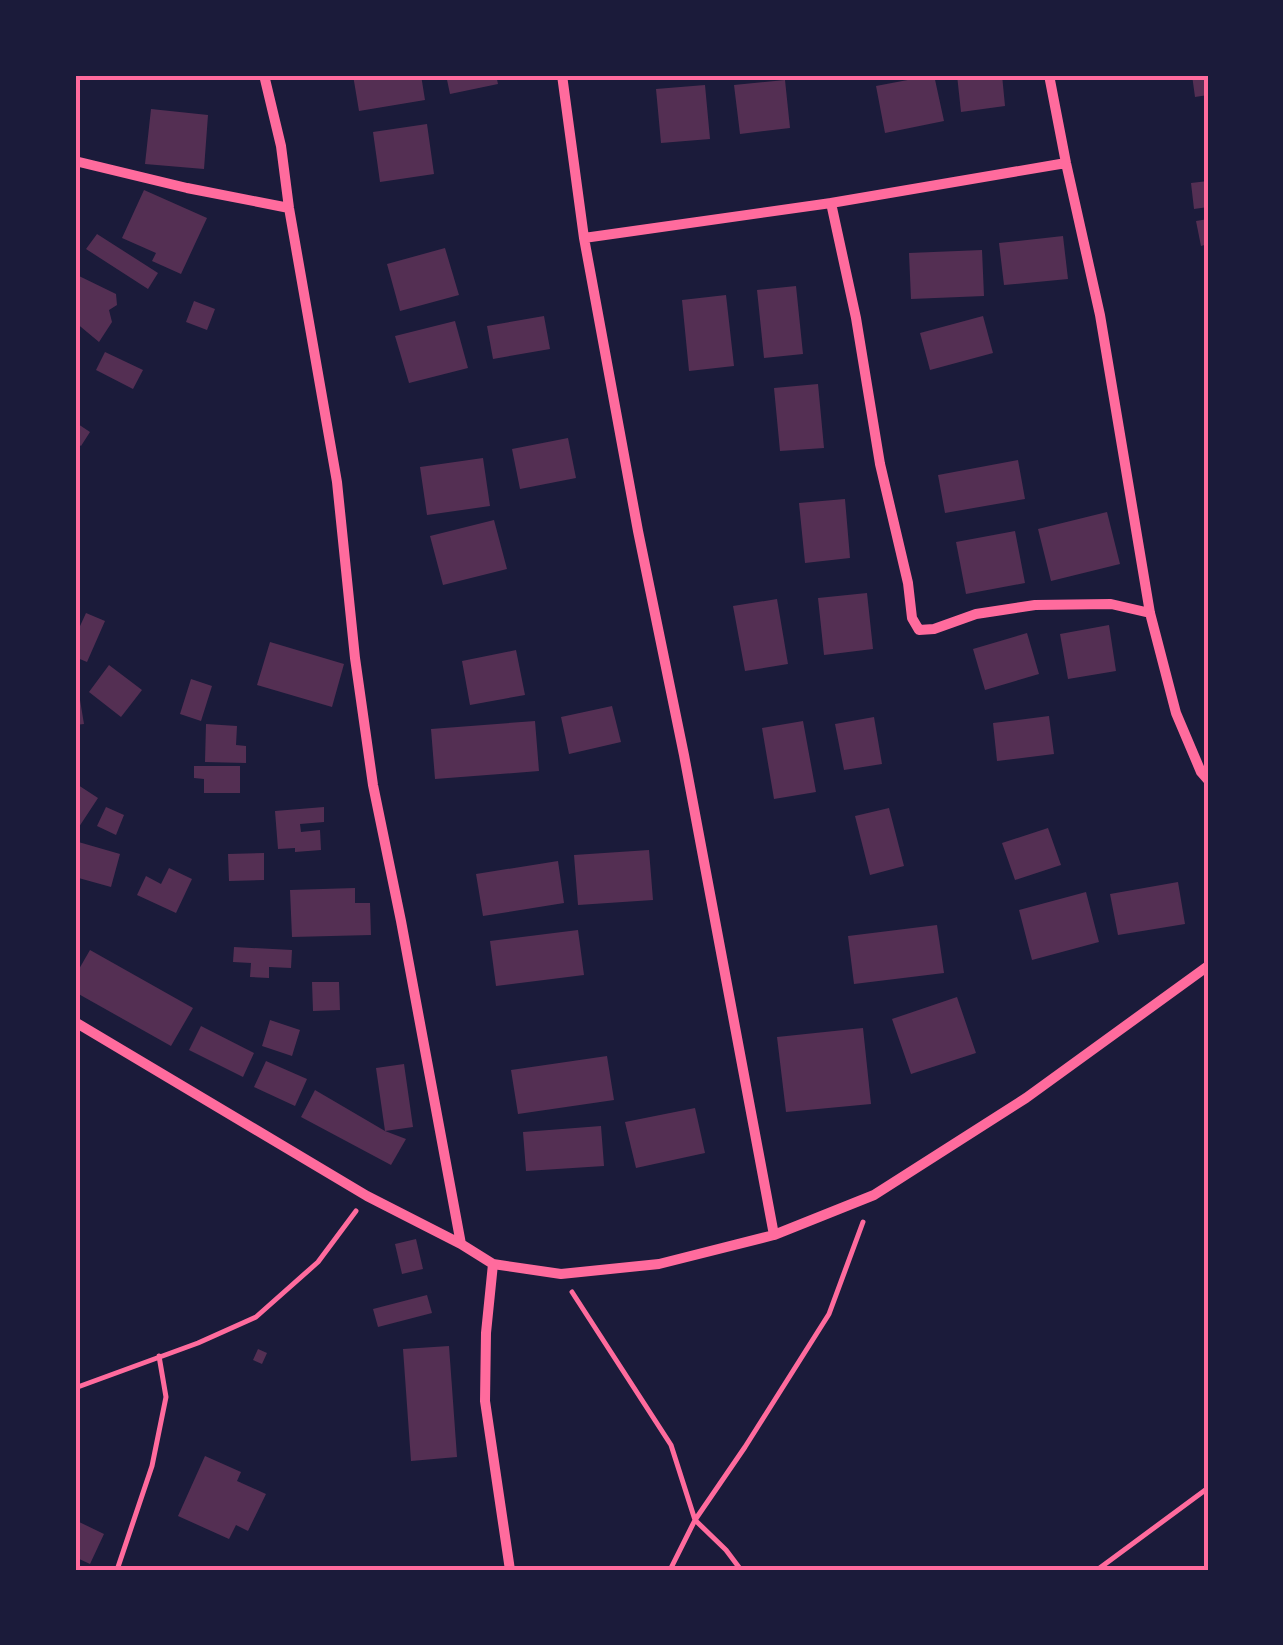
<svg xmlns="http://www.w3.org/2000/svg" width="1283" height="1645" font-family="'Open Sans',sans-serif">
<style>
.building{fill:#542f53}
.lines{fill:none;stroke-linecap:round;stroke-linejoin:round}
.path{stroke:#ff6b9d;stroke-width:5}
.minor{stroke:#ff6b9d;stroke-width:10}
.neatline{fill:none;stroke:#ff6b9d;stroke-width:4}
</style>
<rect width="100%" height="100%" fill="#1b1b3a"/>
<path class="building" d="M353,75H421L425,100L359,111Z
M446,75H496L498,84L450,94Z
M934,75L944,121L885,133L876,86Z
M957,75H1002L1005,106L961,112Z
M1192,75H1208V95L1195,97Z
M785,80L790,128L740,134L734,85Z
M705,85L710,139L661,143L656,89Z
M151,109L208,115L204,169L145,164Z
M427,124L434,174L380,182L373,132Z
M1208,181V207L1194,209L1191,183Z
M144,190L207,218L181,274L152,261L156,253L122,238Z
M1208,219V244L1201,246L1196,221Z
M97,234L158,273L148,289L86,249Z
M1063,236L1068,279L1004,285L999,243Z
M445,248L459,295L400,311L387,264Z
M982,250L984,296L911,299L909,253Z
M79,276L116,294L117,305L109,310L112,322L99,342L75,322V280Z
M796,286L803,354L764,358L757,290Z
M726,295L734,366L689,371L682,300Z
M194,301L215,309L207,330L186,322Z
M544,316L550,349L493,359L487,326Z
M983,316L993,353L930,370L920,333Z
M455,321L468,368L409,383L395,336Z
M105,352L143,370L133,389L96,370Z
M818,384L824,448L780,451L774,388Z
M75,422L90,432L81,446L75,442Z
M568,438L576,478L520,489L512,449Z
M483,458L490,506L427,515L420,467Z
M1018,460L1025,499L945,513L938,475Z
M845,499L850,558L805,563L799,503Z
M1107,512L1120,564L1051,581L1038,529Z
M494,520L507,569L443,585L430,536Z
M1015,531L1025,583L966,594L956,542Z
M867,593L873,649L824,655L818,598Z
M777,599L788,664L745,671L733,606Z
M86,613L105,621L87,662L75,657V637Z
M1109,625L1116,671L1068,679L1060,634Z
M1027,633L1039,674L985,690L973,649Z
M270,642L344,664L332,707L257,685Z
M516,650L525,695L470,705L462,661Z
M109,665L142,690L121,717L89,692Z
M191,679L212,686L201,721L180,714Z
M80,700L84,724L75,725V701Z
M612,706L621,742L569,754L561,717Z
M1049,716L1054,754L997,761L993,723Z
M874,717L882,764L844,770L835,724Z
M535,721L539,771L435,779L431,729Z
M803,721L816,792L774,799L762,728Z
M206,724L237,726L236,745L246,746V763L205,762Z
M194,766H240V793H204V779L194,778Z
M75,783L98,798L75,833Z
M106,807L124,815L116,835L97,826Z
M324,807V822L300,824L301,832L320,830L321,850L295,852V848L278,849L275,811Z
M889,808L904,866L870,875L855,816Z
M1048,828L1061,865L1015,880L1002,843Z
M75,841L120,854L111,887L75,877Z
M649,850L653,900L578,905L574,855Z
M264,853V880L229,881L228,854Z
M558,861L564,903L483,916L476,874Z
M169,868L192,879L176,913L137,895L146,876L161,884Z
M1178,882L1185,924L1118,935L1110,894Z
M355,888V903H370L371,935L292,937L290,890Z
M1086,892L1099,942L1032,960L1019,910Z
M937,925L944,973L854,984L848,936Z
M578,930L584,975L496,986L490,941Z
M234,947L292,950L291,968L269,967V978L250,977L251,963L233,962Z
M90,950L193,1008L171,1046L75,992V976Z
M312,982H339L340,1010L313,1011Z
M957,997L976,1053L911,1074L892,1019Z
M270,1020L300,1030L292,1056L262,1046Z
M201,1026L254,1053L243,1077L189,1050Z
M863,1028L871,1104L786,1112L777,1037Z
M607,1056L614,1100L518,1114L511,1070Z
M266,1061L307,1079L295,1106L254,1087Z
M404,1064L413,1127L385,1131L376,1068Z
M315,1090L385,1131L406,1139L391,1165L301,1117Z
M695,1108L705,1153L636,1168L625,1122Z
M601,1126L604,1166L526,1171L523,1132Z
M416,1239L423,1269L402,1274L395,1244Z
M427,1295L432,1313L378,1327L373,1309Z
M449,1346L457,1457L411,1461L403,1349Z
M258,1349L267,1353L262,1364L253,1360Z
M205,1456L241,1472L237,1481L266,1494L248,1531L236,1525L229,1539L178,1516Z
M75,1520L104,1534L90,1564L75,1557Z"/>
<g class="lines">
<path class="path" d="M572,1292L671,1445L695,1520L670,1570
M75,1388L198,1343L256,1317L318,1262L356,1211
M117,1570L152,1466L166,1397L159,1356
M741,1570L726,1550L695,1520L745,1447L829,1314L863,1222
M1097,1570L1208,1488"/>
<path class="minor" d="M264,75L281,146L289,208L337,482L355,658L373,785L401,921L461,1244
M562,75L584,238L638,531L684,755L774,1235
M1049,75L1066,163L1100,315L1150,613L1176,713L1201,772L1208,780
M75,161L187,188L289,208
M831,203L856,318L880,464L908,583L912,618L919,630L934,629L976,614L1035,605L1111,604L1150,613
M584,238L831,203L1066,163
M75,1022L367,1196L461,1244L493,1264L561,1274L659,1264L774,1235L874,1195L1026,1098L1208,966
M493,1264L486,1333L485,1401L510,1570"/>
</g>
<rect width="1283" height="1645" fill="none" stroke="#1b1b3a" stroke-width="155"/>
<rect x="78" y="78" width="1128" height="1490" class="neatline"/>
</svg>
